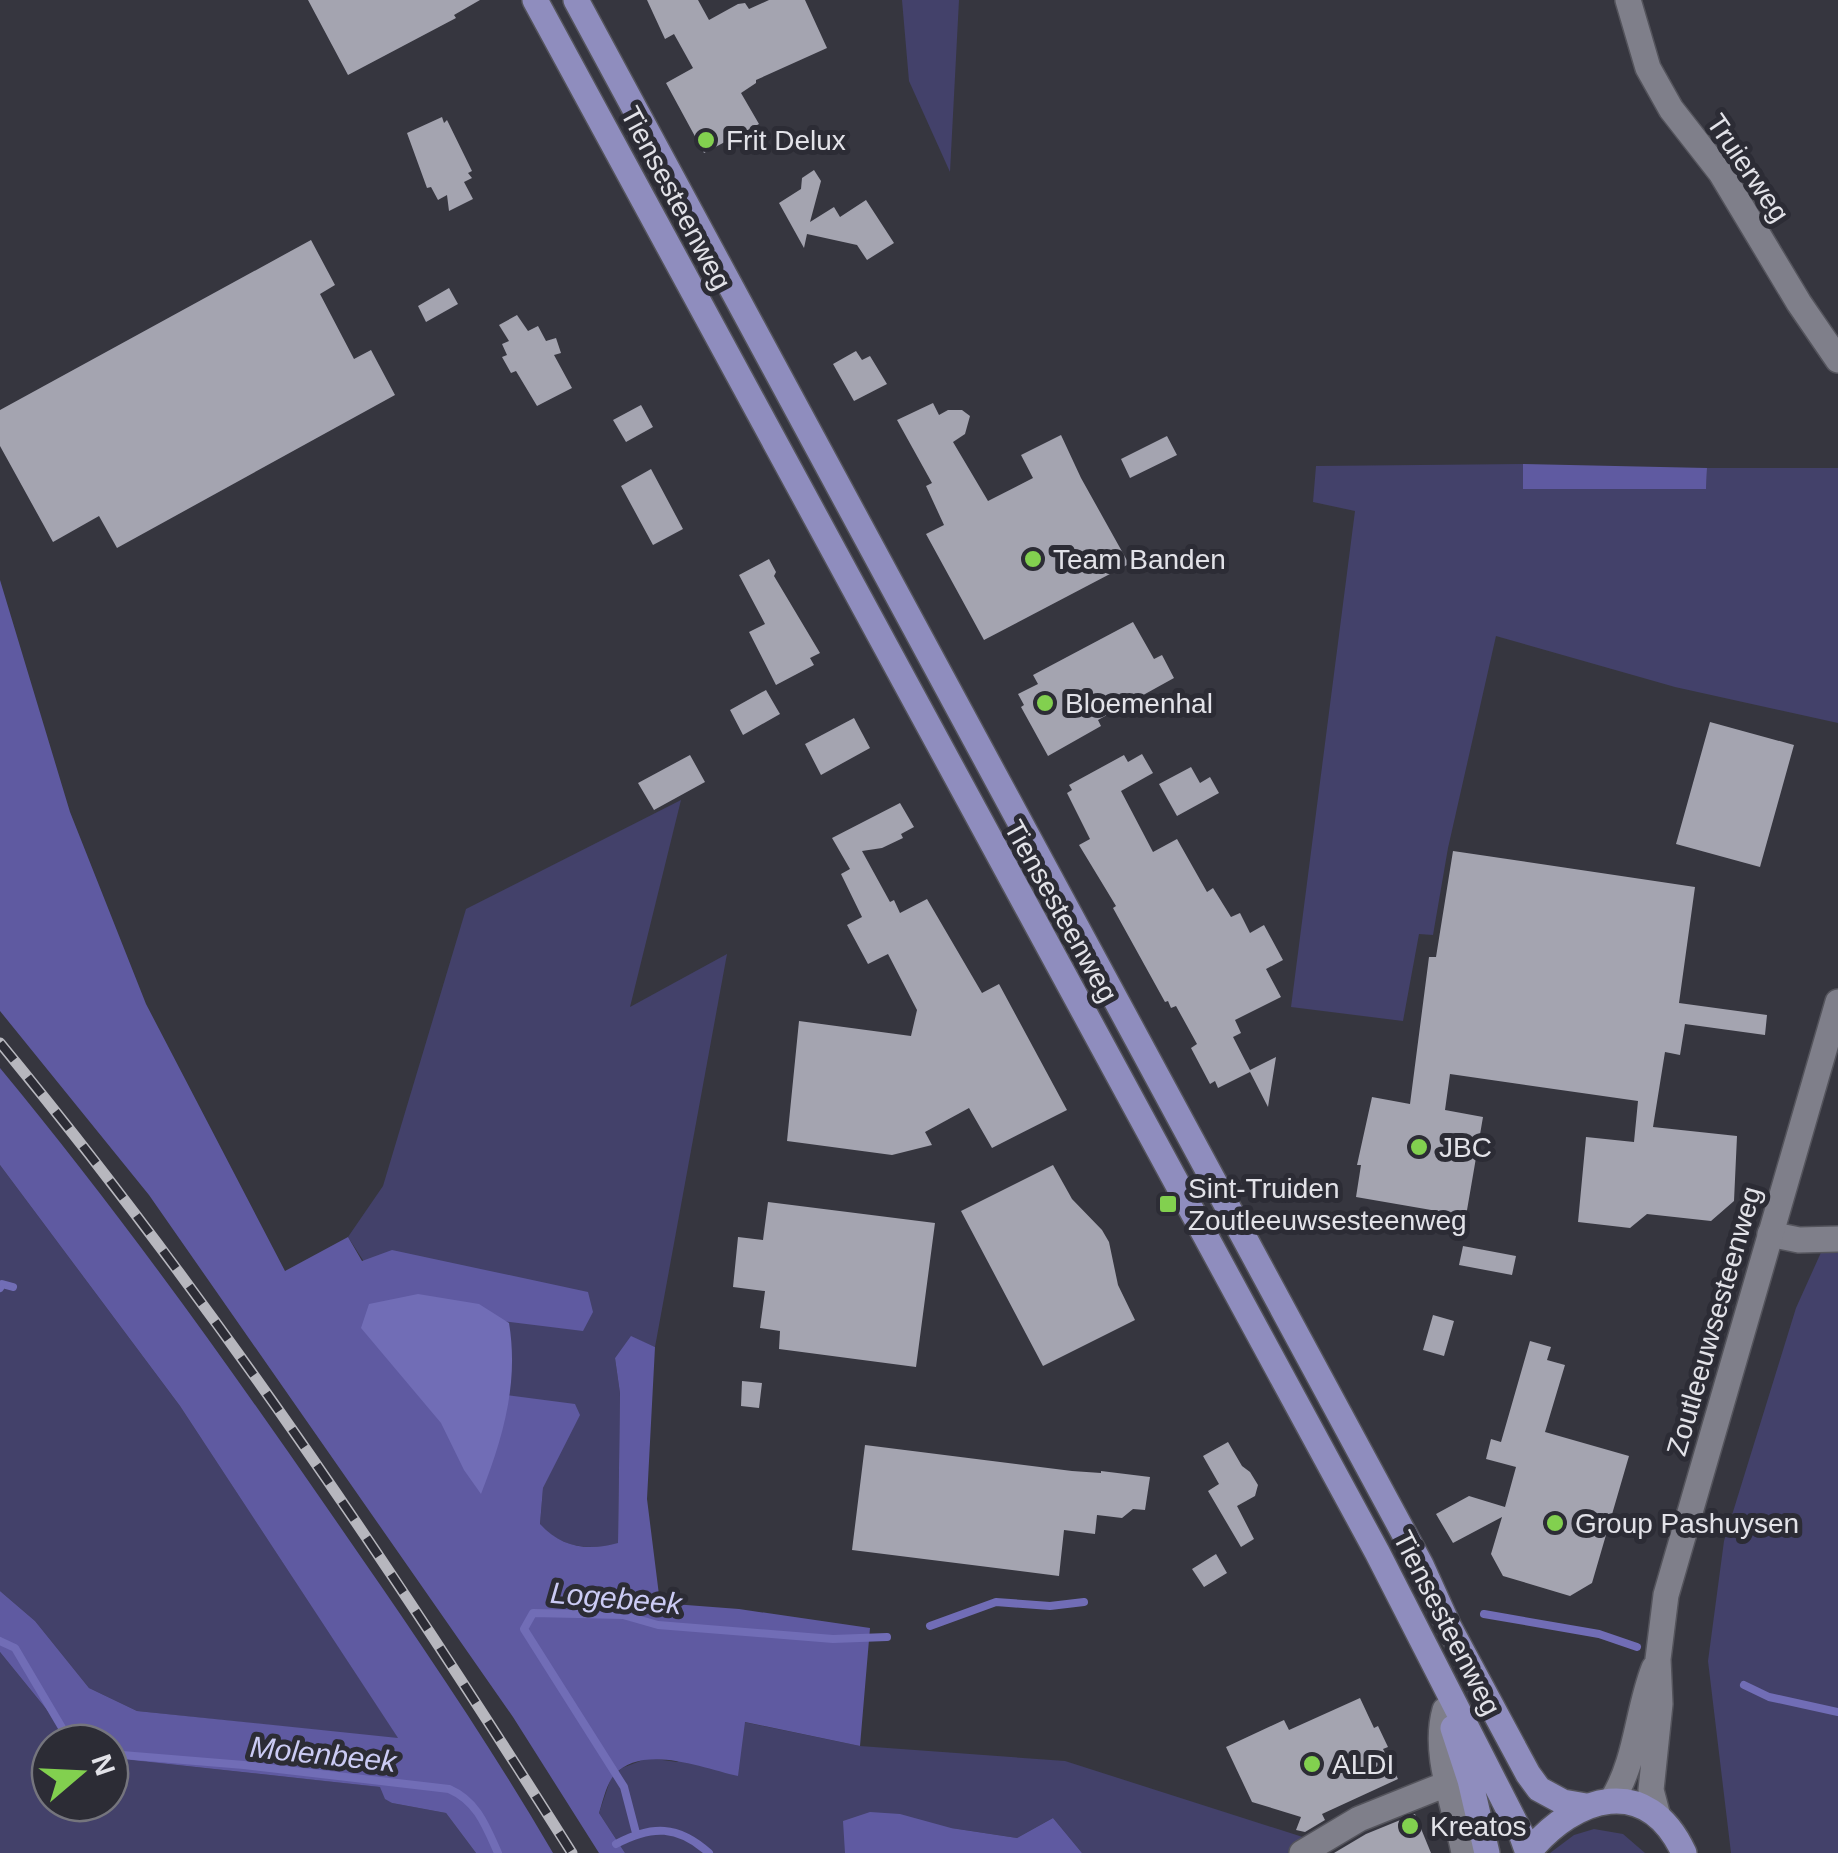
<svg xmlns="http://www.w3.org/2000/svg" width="1838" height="1853" font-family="Arial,sans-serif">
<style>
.green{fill:#43416a}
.forest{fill:#5f5aa1}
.water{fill:#716db6}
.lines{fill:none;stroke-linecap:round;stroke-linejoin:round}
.stream{stroke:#716db6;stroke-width:8}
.building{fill:#a4a4b0}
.minor-casing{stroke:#54545c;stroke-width:28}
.tertiary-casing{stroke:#54545c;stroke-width:28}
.primary-casing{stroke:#54545c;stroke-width:28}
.minor{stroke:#7f7f8a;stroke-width:25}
.tertiary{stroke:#7f7f8a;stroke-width:25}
.primary{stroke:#8f8dbe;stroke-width:25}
.rail-casing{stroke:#b7b7be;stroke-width:11}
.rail{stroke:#2c2c35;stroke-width:8;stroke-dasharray:22;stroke-linecap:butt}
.poi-dot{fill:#82d04f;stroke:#2c2c35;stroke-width:4}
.labels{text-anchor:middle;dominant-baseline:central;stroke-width:10;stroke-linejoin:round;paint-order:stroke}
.poi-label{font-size:28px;fill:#e2e2e8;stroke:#2c2c35;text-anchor:start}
.street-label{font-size:28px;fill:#e2e2e8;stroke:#2c2c35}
.water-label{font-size:30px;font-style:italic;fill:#cbcbf4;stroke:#2c2c35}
</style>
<rect width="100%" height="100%" fill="#36363f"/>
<path class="green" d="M902,0H959L950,172L909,81Z
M1523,464V488H1706L1707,468H1838V723L1675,687L1496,636L1448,848L1433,935L1419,934L1403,1021L1291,1007L1355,511L1313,502L1316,466Z
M681,800L630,1007L727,954L655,1347L631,1337L615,1358L620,1393L618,1544C587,1550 562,1548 540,1525L543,1488L560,1453L445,1387L348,1237L383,1186L466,909Z
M0,1165L180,1406L399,1739L137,1711L89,1688L35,1621L0,1591Z
M1823,1248H1838V1853H1731L1708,1661L1724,1541L1796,1308Z
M0,1652L56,1721L84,1743H50V1803H110V1753L131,1760L381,1787L392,1803L446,1813L476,1853H0Z
M744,1722L860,1746L1065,1761L1309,1839L1318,1853H1082L1053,1818L1017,1838L951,1828L895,1853H625L599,1813L611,1778L622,1768L648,1758L677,1762Z
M1594,1829L1623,1834L1645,1853H1550L1574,1835Z"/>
<path class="forest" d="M1523,464L1707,468L1706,489H1523Z
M0,580L70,812L146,1004L285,1271L348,1237L362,1261L392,1250L588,1292L593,1312L583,1331L462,1316L445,1387L575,1404L580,1415L543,1488L540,1524C562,1548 588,1551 618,1543L620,1393L615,1358L631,1336L655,1347L647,1499L660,1603L739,1609L870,1628L860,1746L745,1722L738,1776C703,1768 642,1743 614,1775C606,1785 603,1801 599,1813L625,1853H599L513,1717L149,1195L0,1011Z
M0,1068C116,1208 222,1356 325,1505C404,1619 483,1733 553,1853H476L446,1813L392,1803L385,1799L380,1787L131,1760L110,1753V1743H84L56,1721L0,1652V1591L35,1621L89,1688L137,1711L398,1738L180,1406L0,1165Z
M870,1812L900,1814L951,1828L1017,1838L1053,1818L1082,1853H845L843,1821Z"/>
<path class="water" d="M418,1294L479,1304L509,1323C519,1383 503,1438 481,1494L464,1470L441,1423L361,1328L369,1304Z"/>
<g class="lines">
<path class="stream" d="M0,1288L2,1284L13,1287
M1484,1614L1599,1634L1637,1647
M930,1626L996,1602L1050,1606L1084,1602
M0,1641L15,1648L71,1743
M1744,1685L1769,1697L1838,1712
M110,1754L244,1765L449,1789C477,1801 486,1826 498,1853
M636,1833L624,1787L524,1629L533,1613L623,1615L658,1625L833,1639L887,1637
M616,1844C652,1825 678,1825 709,1853"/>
</g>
<path class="building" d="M308,0H480L454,15L456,18L348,75Z
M647,0H698L709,20L738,4L745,3L749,9L769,0H805L827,48L756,80V83L741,93L759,124L704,153L666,83L693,68L674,34L665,39Z
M442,117L444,123L447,120L472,171L468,173L472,178L464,182L473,199L449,211L447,195L438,200L431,187L427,188L407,133Z
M814,170L821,181L810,222L834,207L840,217L866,200L894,243L867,260L857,245L807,234L804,248L779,203L801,189L802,178Z
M311,240L335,285L320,294L354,359L371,350L395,395L117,548L99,516L53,542L0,446V410Z
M449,288L458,304L426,322L418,306Z
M517,315L528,331L538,326L546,341L556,338L561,353L554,355L572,388L537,406L516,371L511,373L502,357L507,355L502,344L509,341L499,325Z
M856,351L862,360L870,356L887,384L854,401L833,364Z
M933,403L939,415L948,410H962L970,416L965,434L953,442L988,501L1033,478L1021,455L1061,435L1081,478L1129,564L984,640L926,534L944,525L926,486L932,483L897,420Z
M641,405L653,427L626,442L613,420Z
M1167,436L1177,455L1130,478L1121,459Z
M651,469L683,529L653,545L621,486Z
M769,559L776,572L774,576L820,653L810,658L814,665L776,685L749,632L765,624L739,575Z
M1133,622L1154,659L1162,655L1174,678L1098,720L1101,726L1048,756L1021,707L1024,705L1018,694L1038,684L1033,675Z
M766,690L780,714L743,735L730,710Z
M854,718L870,748L821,775L805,744Z
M1710,722L1794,745L1760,867L1676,844Z
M1142,754L1153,773L1121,791L1153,852L1177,839L1207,892L1213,888L1231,917L1240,913L1250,933L1264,925L1283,960L1266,969L1281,997L1235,1020L1241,1033L1233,1037L1250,1070L1276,1057L1268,1107L1250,1072L1218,1088L1215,1081L1210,1084L1191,1048L1197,1044L1176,1006L1171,1008L1168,1001L1165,1002L1113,908L1116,906L1079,845L1090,839L1067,793L1072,790L1069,785L1124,755L1128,762Z
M690,755L705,782L654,810L638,783Z
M1191,767L1200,783L1210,777L1219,793L1177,816L1159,784Z
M900,803L914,827L901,834L903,838L882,848L862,851L890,902L894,900L900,913L927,899L982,993L999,984L1067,1110L992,1148L969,1108L925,1132L932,1145L892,1155L787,1141L799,1021L911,1036L917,1010L888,954L868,964L847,925L862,917L841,874L850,869L832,838Z
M1453,851L1695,887L1679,1003L1767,1015L1765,1035L1685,1024L1680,1055L1665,1052L1653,1127L1737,1136L1734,1201L1711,1221L1647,1214L1630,1228L1578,1222L1586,1137L1634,1142L1638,1101L1450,1074L1445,1110L1483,1117L1466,1216L1356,1197L1361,1165H1357L1372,1097L1410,1104L1429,957H1436Z
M1053,1165L1072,1199L1102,1230L1109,1242L1118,1285L1135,1320L1043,1366L961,1211Z
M768,1202L935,1223L916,1367L779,1349L780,1331L760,1328L765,1291L733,1287L738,1237L763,1240Z
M1463,1246L1516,1256L1512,1275L1459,1265Z
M1433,1315L1454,1321L1444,1356L1423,1350Z
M1530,1341L1551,1347L1547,1360L1565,1365L1545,1432L1629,1456L1592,1583L1570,1596L1503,1576L1491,1554L1502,1517L1453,1543L1436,1514L1469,1496L1505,1507L1516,1467L1486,1459L1491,1439L1501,1442Z
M742,1381L762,1383L759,1408L741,1406Z
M1228,1442L1242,1466L1250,1472L1258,1485L1255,1496L1237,1506L1254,1539L1241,1547L1208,1491L1219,1484L1203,1456Z
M865,1445L1072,1471L1101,1473V1471L1150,1477L1145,1510L1133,1509L1122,1518L1097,1515L1095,1534L1064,1530L1059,1576L852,1550Z
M1216,1554L1227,1573L1204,1587L1192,1569Z
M1360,1698L1374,1728L1378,1726L1388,1747L1383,1749L1398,1779L1322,1814L1325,1820L1305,1832L1296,1830L1301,1817L1252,1802L1226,1747L1284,1720L1289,1730Z
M1415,1814L1431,1853H1334L1366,1834Z"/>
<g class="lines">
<g class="minor-casing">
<path id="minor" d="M1628,0L1648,68L1671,109L1721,173L1799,303L1838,360
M1770,1234L1799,1240L1838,1239
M1445,1710C1432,1755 1456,1808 1464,1853
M1302,1853L1359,1819L1449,1783"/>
</g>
<g class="tertiary-casing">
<path id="tertiary" d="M1612,1800C1637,1760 1637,1711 1654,1668
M1657,1813L1651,1790L1660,1704L1658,1659L1666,1595L1838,1002"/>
</g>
<g class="primary-casing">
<path id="primary" d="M535,0L1377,1552L1522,1836L1528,1853
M576,0L1421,1565L1449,1627L1528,1774L1539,1789L1563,1802L1586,1806
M1453,1728L1470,1780L1487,1853
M1528,1853C1575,1795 1647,1773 1684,1853"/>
</g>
<use href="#minor" class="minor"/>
<use href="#tertiary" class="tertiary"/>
<use href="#primary" class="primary"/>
<g class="rail-casing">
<path id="rail" d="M0,1043C211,1299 395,1573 572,1853"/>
</g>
<use href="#rail" class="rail"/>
</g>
<g class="poi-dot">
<circle cx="706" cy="140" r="10"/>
<circle cx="1033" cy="559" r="10"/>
<circle cx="1045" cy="703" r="10"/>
<circle cx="1419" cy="1147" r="10"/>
<rect x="1158" y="1194" width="20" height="20" rx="5"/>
<circle cx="1555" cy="1523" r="10"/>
<circle cx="1312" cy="1764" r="10"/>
<circle cx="1410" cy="1826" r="10"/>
</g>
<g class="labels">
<g class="poi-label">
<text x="726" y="140">Frit Delux</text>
<text x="1053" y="559">Team Banden</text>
<text x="1065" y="703">Bloemenhal</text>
<text x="1439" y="1147">JBC</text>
<text x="1188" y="1188">Sint-Truiden<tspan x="1188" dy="32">Zoutleeuwsesteenweg</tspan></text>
<text x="1575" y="1523">Group Pashuysen</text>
<text x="1332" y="1764">ALDI</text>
<text x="1430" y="1826">Kreatos</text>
</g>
<g class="street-label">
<text transform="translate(1748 168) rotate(56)">Truierweg</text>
<text transform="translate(676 198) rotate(62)">Tiensesteenweg</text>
<text transform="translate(1061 911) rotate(61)">Tiensesteenweg</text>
<text transform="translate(1714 1321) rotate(-74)">Zoutleeuwsesteenweg</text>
<text transform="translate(1447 1623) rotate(63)">Tiensesteenweg</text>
</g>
<g class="water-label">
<text transform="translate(616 1598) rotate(5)">Logebeek</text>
<text transform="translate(323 1754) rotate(6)">Molenbeek</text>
</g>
</g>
<g transform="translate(80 1773) rotate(71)"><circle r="48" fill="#2c2c35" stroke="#75757d" stroke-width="2.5"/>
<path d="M0-8L18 38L0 25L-18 38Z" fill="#82d04f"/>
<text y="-15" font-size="28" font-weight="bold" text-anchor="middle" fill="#e2e2e8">N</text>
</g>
</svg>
